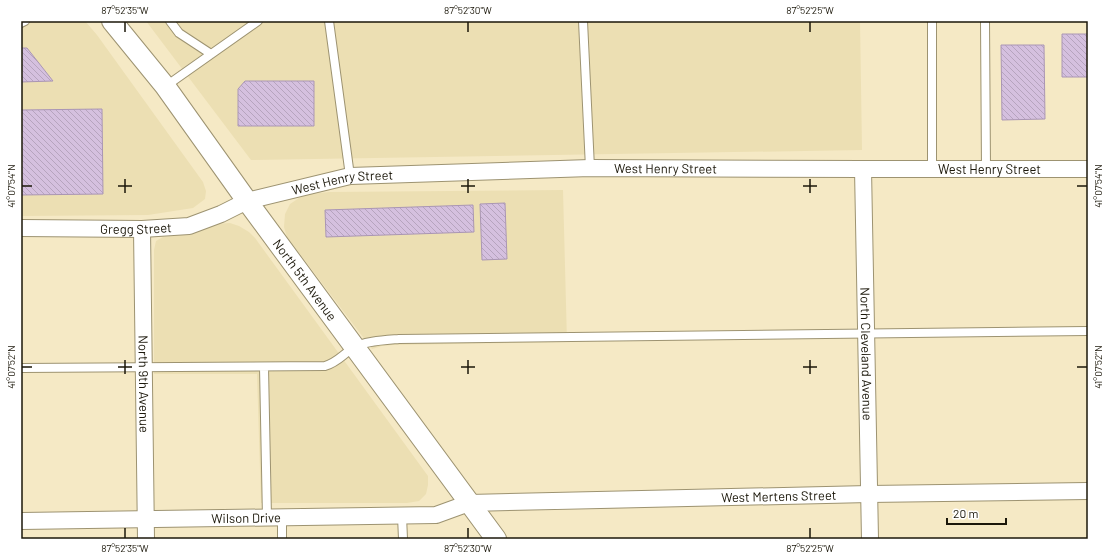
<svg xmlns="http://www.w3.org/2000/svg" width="1109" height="560" font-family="Barlow,sans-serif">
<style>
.built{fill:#ecdfb3}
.building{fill:url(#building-back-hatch);stroke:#aa96b4}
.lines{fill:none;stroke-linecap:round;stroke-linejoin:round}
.service-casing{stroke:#9d9371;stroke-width:10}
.minor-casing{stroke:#9d9371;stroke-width:18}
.tertiary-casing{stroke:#9d9371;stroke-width:22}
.service{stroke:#fff;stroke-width:8}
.minor{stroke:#fff;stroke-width:16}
.tertiary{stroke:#fff;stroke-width:20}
.ticks{fill:none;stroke:#1b170a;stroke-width:1.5}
.labels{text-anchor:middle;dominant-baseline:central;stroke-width:3;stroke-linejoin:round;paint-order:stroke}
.street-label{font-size:13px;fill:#1b170a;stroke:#fff}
.neatline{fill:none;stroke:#1b170a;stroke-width:1.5}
.ticks-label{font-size:10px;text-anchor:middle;fill:#1b170a}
</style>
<defs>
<pattern id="building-back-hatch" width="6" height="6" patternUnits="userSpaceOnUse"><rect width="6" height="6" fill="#d5c0df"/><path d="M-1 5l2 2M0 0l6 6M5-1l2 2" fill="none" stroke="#b6a4be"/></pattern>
</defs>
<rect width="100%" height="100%" fill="#f5e9c5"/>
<path class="built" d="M21,21H85L97,35L203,182L206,191L205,199L193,208L148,215L21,216Z
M146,21H860L862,150L251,160Z
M563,190L567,342L393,345L382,346L372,349L287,237L284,227L285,214L290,204L299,198L310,194L329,192Z
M230,223L239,226L249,232L255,238L428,476V485L426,494L419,501L407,503H261L257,374H154V250L156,241L163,237L195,232L216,224Z"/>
<path class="building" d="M1062,34H1088V77H1062Z
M1001,45H1044L1045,119L1002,120Z
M21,48H27L53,81L21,82Z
M245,81H314V126H238V89Z
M102,109L103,194L21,195V110Z
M505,203L507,259L482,260L480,204Z
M473,205L474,232L326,237L325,210Z"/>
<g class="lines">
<g class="service-casing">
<path id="service" d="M170,21L179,33L211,54
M329,21L350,176
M583,21L590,168
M932,21V169
M985,21L986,169
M21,23L25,21
M166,86L258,21
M264,367L267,518
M21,368L325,366C338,362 342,355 353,348C363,341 387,340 399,339L1088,331
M402,516L403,539
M282,518V539"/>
</g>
<g class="minor-casing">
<g id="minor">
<path id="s1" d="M863,169L870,539"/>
<path id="s2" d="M21,228L142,229L189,226L221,214L247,201L350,176L590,168L863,169H1088"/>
<path id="s3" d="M142,229L146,539"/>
<path id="s4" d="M21,521L436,515L469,503L869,494L1088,491"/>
</g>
</g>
<g class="tertiary-casing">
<g id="tertiary">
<path id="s5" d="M112,21L165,86L247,201L496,539"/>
</g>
</g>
<use href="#service" class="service"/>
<use href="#minor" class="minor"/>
<use href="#tertiary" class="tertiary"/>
</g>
<path class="ticks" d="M125,22V32M468,22V32M810,22V32M125,179V193M468,179V193M810,179V193M22,186H32M118,186H132M461,186H475M803,186H817M1077,186H1087M125,360V374M468,360V374M810,360V374M22,367H32M118,367H132M461,367H475M803,367H817M1077,367H1087M125,528V538M468,528V538M810,528V538"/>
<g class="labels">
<g class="street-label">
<text stroke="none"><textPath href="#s2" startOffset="653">West Henry Street</textPath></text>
<text stroke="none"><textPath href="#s2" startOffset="977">West Henry Street</textPath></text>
<text stroke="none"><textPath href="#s2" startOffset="329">West Henry Street</textPath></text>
<text stroke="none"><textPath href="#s2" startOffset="115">Gregg Street</textPath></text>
<text stroke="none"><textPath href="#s5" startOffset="323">North 5th Avenue</textPath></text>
<text stroke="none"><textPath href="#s1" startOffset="185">North Cleveland Avenue</textPath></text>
<text stroke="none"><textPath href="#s3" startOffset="155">North 9th Avenue</textPath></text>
<text stroke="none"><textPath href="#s4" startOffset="760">West Mertens Street</textPath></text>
<text stroke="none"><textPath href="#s4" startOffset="225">Wilson Drive</textPath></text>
</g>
</g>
<rect width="1109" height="560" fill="none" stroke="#ffffff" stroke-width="44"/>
<path d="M947 518v6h59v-6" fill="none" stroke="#1b170a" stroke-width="2"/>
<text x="953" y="518" font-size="12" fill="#1b170a" stroke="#ffffff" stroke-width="3" paint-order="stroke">20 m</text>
<rect x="22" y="22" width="1065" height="516" class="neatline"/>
<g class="ticks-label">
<text x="125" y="14">87°52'35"W</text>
<text x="468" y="14">87°52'30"W</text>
<text x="810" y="14">87°52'25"W</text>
<text transform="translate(11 186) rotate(-90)" y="4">41°07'54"N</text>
<text transform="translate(1098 186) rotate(-90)" y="4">41°07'54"N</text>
<text transform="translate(11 367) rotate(-90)" y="4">41°07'52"N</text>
<text transform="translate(1098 367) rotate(-90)" y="4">41°07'52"N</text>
<text x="125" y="552">87°52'35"W</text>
<text x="468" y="552">87°52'30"W</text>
<text x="810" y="552">87°52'25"W</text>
</g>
</svg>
